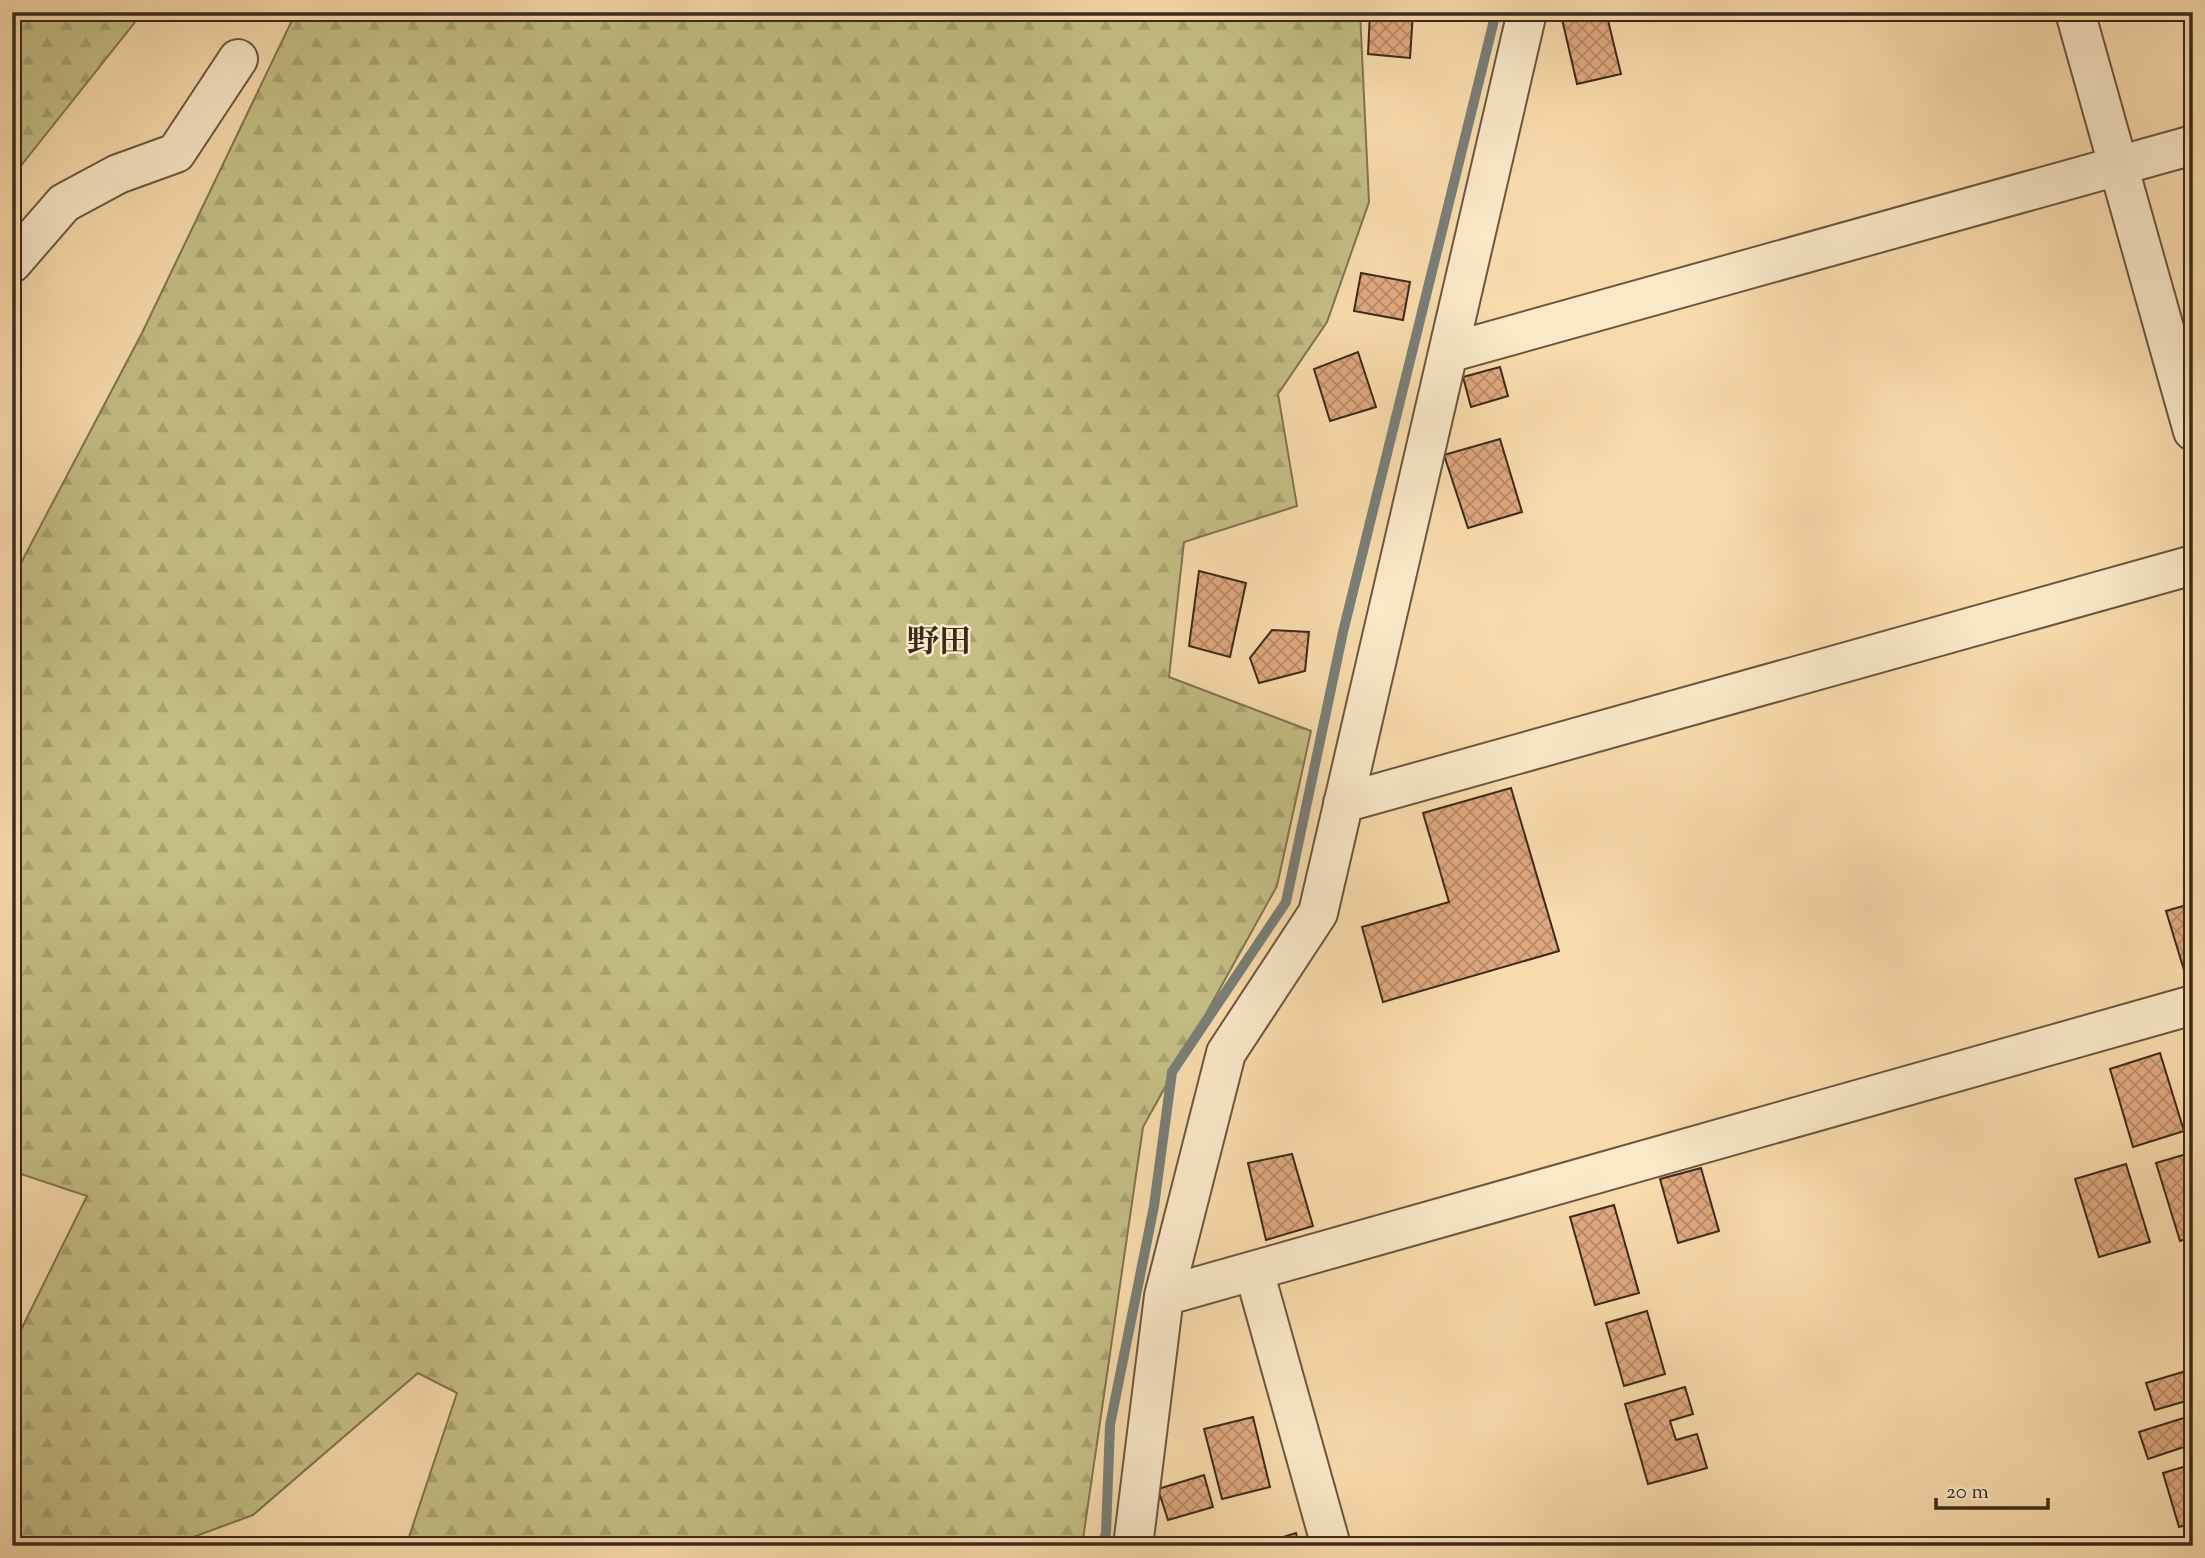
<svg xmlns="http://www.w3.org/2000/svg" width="2205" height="1558" font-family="'Sorts Mill Goudy','Noto Serif JP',serif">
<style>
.forest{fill:url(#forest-firs);stroke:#807450;stroke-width:2}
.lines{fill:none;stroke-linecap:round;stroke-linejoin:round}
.stream{stroke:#797f78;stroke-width:10}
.building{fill:url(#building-cross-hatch);stroke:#3c2a1c;stroke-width:2}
.street-casing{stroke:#6b5640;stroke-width:42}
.street{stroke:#fae8c9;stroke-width:38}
.labels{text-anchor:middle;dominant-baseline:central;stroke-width:5;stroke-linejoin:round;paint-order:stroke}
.quarter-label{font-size:32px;font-weight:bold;fill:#3c2a1c;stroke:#fae8c9}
</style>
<defs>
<pattern id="forest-firs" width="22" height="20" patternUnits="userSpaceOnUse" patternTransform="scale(1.75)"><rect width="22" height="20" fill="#c4be84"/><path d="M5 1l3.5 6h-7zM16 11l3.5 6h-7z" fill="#a9a371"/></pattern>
<pattern id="building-cross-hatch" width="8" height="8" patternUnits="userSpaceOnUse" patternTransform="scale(1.75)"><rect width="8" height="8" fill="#e0a87f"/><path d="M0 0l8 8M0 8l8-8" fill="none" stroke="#b78967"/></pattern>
</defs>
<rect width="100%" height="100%" fill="#f8dbac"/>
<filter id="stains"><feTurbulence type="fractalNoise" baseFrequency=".00286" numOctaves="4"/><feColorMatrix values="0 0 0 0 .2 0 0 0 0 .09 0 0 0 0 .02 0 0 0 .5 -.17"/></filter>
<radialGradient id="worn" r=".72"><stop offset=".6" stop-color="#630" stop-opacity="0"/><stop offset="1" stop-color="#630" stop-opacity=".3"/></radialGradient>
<path class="forest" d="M12,12H143L12,177Z
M296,12H1360L1369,202L1327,322L1278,394L1297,506L1184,542L1169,677L1311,731L1277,886L1143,1127L1082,1546H406L457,1393L418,1373L253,1515L169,1546H72L12,1535V1348L87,1196L12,1171V580L142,333Z"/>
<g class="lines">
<path class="stream" d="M1102,1546L1106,1533L1110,1425L1154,1206L1172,1072L1286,902L1343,632L1496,12"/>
</g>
<path class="building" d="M1370,12H1413L1410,58L1368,54Z
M1590,12H1606L1621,74L1577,84L1562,19Z
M1361,273L1410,282L1403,320L1354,311Z
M1358,352L1376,407L1330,421L1314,369Z
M1500,367L1508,396L1471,407L1463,377Z
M1500,439L1522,512L1468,528L1444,455Z
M1199,571L1246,583L1230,657L1189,646Z
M1272,630L1309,632L1305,671L1259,683L1250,658Z
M1511,788L1559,951L1383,1002L1362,927L1449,902L1423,813Z
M2193,903V967L2184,970L2166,911Z
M2160,1053L2184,1131L2133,1147L2110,1069Z
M2193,1152V1237L2180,1241L2156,1163Z
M1292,1154L1313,1226L1266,1240L1248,1163Z
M2126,1164L2150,1242L2099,1257L2075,1179Z
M1701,1168L1719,1231L1678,1243L1660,1179Z
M1614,1205L1639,1293L1595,1305L1570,1217Z
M1647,1311L1665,1374L1624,1386L1606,1323Z
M2186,1371L2193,1399L2155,1410L2146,1383Z
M1685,1387L1693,1414L1670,1421L1676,1440L1697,1434L1707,1468L1648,1484L1625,1404Z
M2193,1415V1444L2148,1459L2139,1432Z
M1253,1417L1270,1487L1222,1499L1204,1429Z
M2193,1464V1523L2179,1527L2163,1473Z
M1204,1475L1213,1507L1168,1520L1158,1489Z
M1296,1533L1299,1546H1254Z"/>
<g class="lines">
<g class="street-casing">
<path id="street" d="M2075,12L2193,431
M12,263L64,203L118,174L176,153L238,59
M1448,353L2193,145
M1343,803L2193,565
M1254,1271L1331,1546
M1164,1296L2193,1005
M1133,1546L1164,1296L1226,1053L1318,913L1527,12"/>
</g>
<use href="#street" class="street"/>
</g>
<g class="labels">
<g class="quarter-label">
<text x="939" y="644">野田</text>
</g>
</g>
<rect width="2205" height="1558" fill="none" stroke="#f8dbac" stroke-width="42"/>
<rect x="14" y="14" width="2177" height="1530" fill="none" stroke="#3c2a1c" stroke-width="3.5"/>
<rect x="21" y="21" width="2163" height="1516" fill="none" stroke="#3c2a1c" stroke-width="2"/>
<path d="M1936 1498v10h112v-10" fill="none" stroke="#3c2a1c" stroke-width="3.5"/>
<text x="1946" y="1498" font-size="21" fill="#3c2a1c" stroke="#fae8c9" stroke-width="5" paint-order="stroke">20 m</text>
<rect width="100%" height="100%" filter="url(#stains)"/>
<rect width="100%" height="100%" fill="url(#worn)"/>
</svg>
